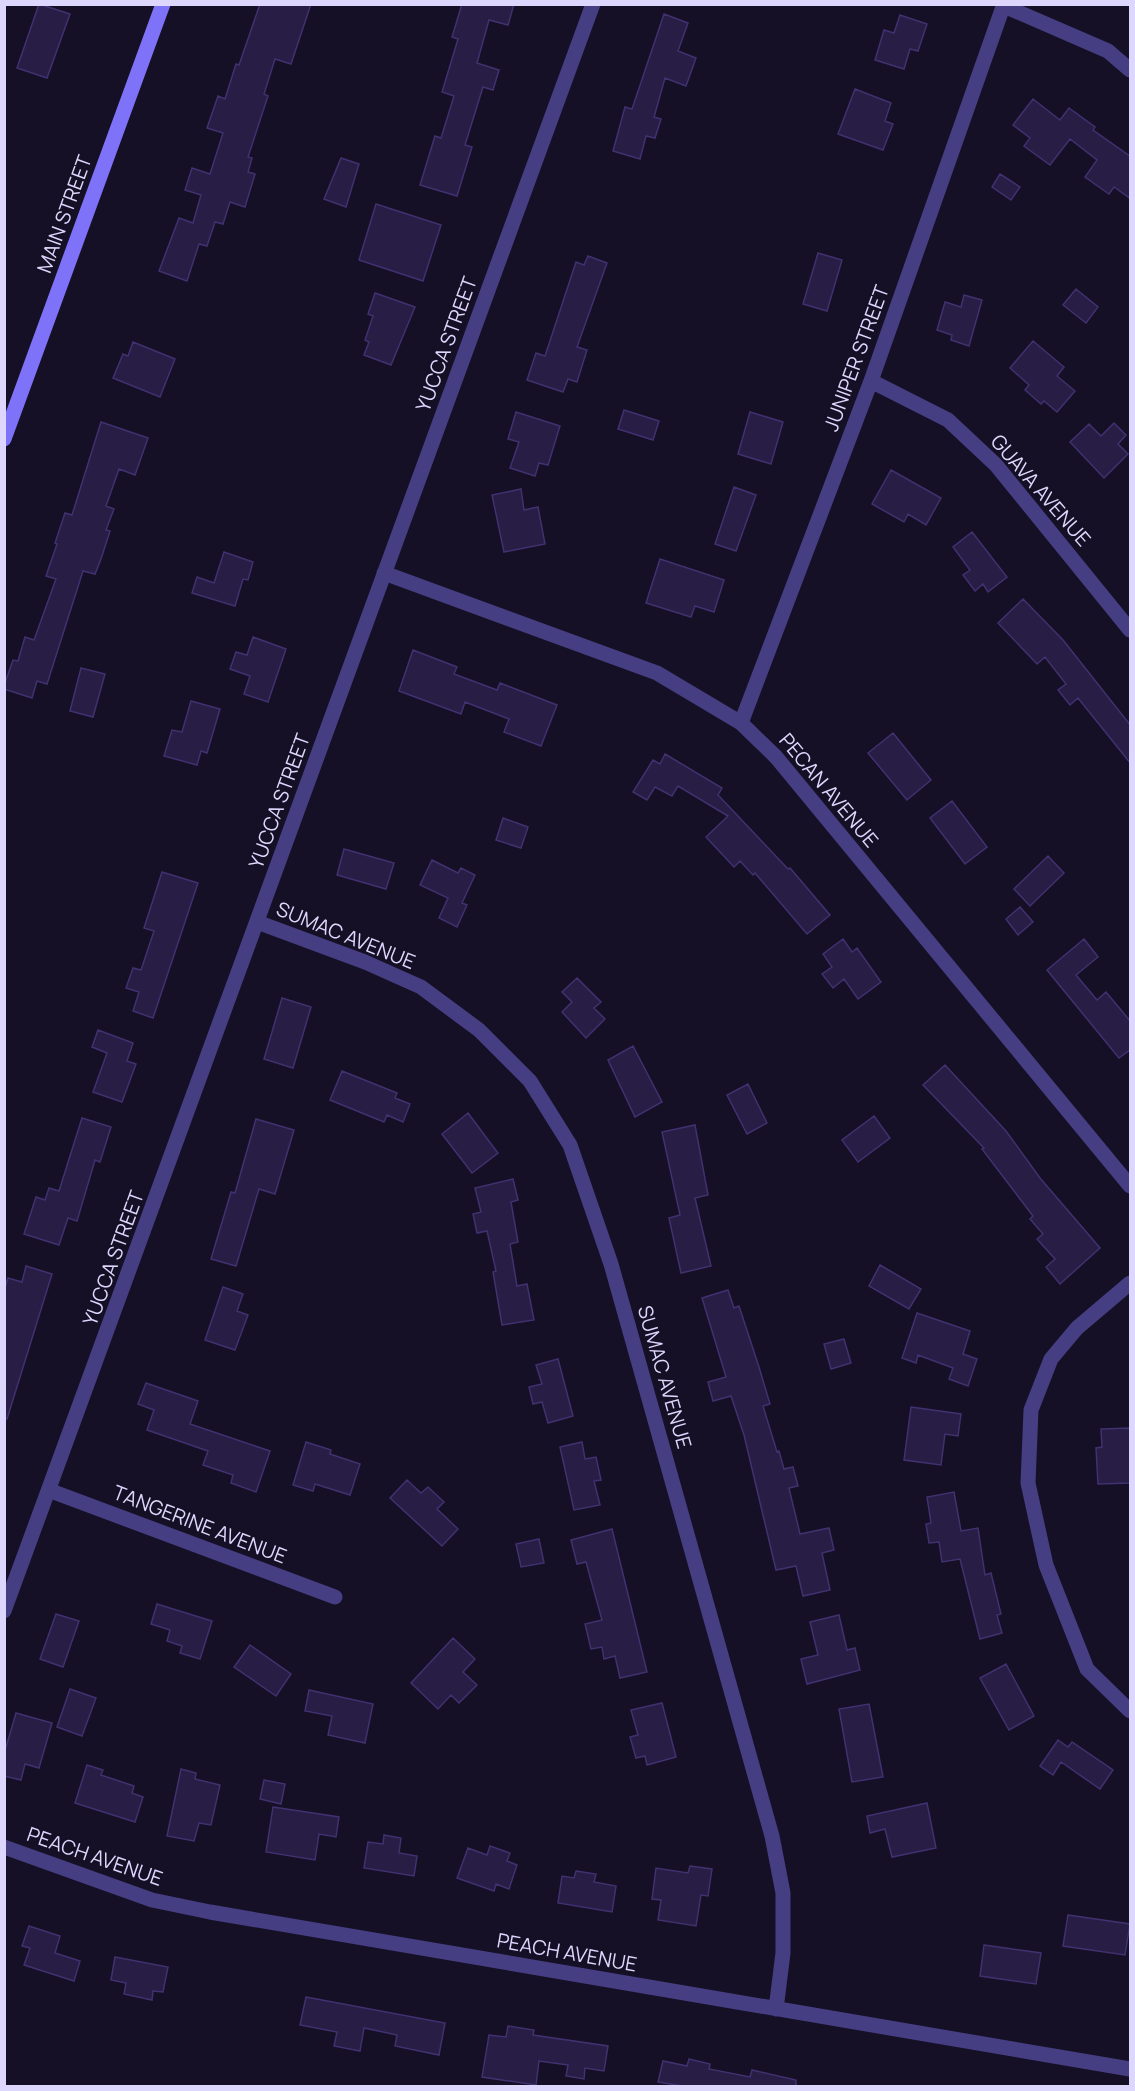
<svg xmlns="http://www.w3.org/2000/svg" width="1135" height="2091" font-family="Manrope,sans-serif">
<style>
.building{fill:#281d45;stroke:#413170;stroke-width:1.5}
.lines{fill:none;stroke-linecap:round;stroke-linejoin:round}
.minor{stroke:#453e82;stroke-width:15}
.secondary{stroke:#7e73f8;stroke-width:15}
.labels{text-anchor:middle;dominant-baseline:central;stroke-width:4.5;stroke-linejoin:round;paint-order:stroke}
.street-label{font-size:20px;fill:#ddd7fd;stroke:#151025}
</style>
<rect width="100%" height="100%" fill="#151025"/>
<path class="building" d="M39,4L70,14L47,78L17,68Z
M260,4H311L291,64L275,59L264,94L268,96L248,157L252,158L248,172L255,174L245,207L230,202L223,224L215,222L207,246L199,244L187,281L159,271L179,218L193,223L201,195L185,190L192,168L210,174L223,133L207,128L218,96L225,99L236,64L239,65Z
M462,4H514L508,25L489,20L477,63L499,70L493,90L483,87L465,145L472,147L457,196L420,185L435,136L441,138L454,96L442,92L458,39L452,37Z
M664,14L688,23L678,51L696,58L686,86L665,78L654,117L661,119L655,138L646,136L640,159L613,151L625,107L632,109Z
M900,15L927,24L918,51L910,49L904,69L875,60L884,30L894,33Z
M855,89L891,103L885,121L893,124L883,150L838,134Z
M1033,99L1060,120L1069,108L1095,127L1093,130L1131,157V199L1114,187L1109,194L1085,177L1097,160L1070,139L1050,165L1024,146L1030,138L1013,125Z
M341,158L359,164L346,207L324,199Z
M1000,174L1020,187L1011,200L992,187Z
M376,204L441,225L423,281L359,260Z
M818,253L842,260L827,311L803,304Z
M588,256L607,263L577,347L587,350L577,382L568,379L563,392L527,380L536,353L545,356L576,262L584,265Z
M1076,289L1098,307L1086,323L1063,305Z
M375,293L415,307L391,365L364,355L369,342L365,340L373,316L368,314Z
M964,295L982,300L969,346L951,340L952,335L937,330L945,302L961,307Z
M1033,341L1064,367L1057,376L1075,391L1057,412L1044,401L1041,404L1025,390L1029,385L1010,368Z
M133,342L175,359L160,397L113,378L123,354L128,356Z
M624,410L659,421L653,440L618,429Z
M516,412L560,426L548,465L539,463L535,476L510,468L519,442L508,439Z
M750,412L783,422L771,464L738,454Z
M101,422L148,438L135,475L119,469L106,506L114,509L106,530L110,531L101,559L95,574L83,571L47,684L37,681L32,698L4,689V686L13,660L18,661L25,637L34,640L56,579L46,576L57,544L55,543L65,513L72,515Z
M1114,423L1126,435L1118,444L1128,454L1104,478L1070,442L1089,424L1101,436Z
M891,470L941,498L926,525L908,514L904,522L872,504Z
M734,487L756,495L736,551L715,544Z
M521,489L524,510L538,507L545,544L504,552L492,495Z
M972,532L1007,577L988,592L983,584L975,591L963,575L970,570L953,547Z
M224,552L253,562L248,580L243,579L235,606L192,593L197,577L214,583Z
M660,559L724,580L714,612L695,606L691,617L646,603Z
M1023,599L1063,640L1131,726V764L1078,698L1070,705L1058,690L1066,684L1045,657L1037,664L998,623Z
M253,637L286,649L268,702L244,694L250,676L230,669L236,652L247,655Z
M413,650L457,667L454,674L497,690L500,683L557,705L541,746L504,732L509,719L465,702L461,714L399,691Z
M81,668L105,674L93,717L70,711Z
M191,701L220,709L207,753L201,751L197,765L164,756L172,730L182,732Z
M893,733L931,780L907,800L868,753Z
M665,754L722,788L718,795L788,869L790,868L830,915L807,934L755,873L753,875L740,861L734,867L706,837L728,816L678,786L672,796L655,787L647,800L633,792L653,760L660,764Z
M952,801L987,847L965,864L930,818Z
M503,818L528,827L521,848L496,840Z
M344,849L394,863L386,889L337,875Z
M1048,856L1064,873L1030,906L1014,889Z
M432,860L458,873L461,868L475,875L462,903L467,905L457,927L439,918L448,898L420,885Z
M162,872L198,883L153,1018L133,1011L139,992L126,988L133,968L141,970L154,931L144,928Z
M1020,907L1033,922L1018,935L1006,919Z
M843,939L852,952L857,948L881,982L858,999L844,979L833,988L822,974L832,967L823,954Z
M1084,939L1098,957L1076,975L1097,1000L1106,992L1131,1022V1049L1119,1058L1047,970Z
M577,978L601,1002L594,1008L605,1019L586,1038L562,1012L572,1002L562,992Z
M282,998L311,1007L293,1068L264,1059Z
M98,1030L133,1043L127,1061L136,1064L122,1102L93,1092L107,1053L92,1047Z
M633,1046L662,1102L635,1117L608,1060Z
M945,1065L1006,1131L1040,1178L1100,1248L1060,1284L1046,1267L1055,1259L1037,1239L1043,1234L1030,1219L1033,1216L982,1149L984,1148L923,1085Z
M342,1071L397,1093L395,1098L410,1104L403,1122L387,1115L384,1122L330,1100Z
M748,1084L767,1123L747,1134L727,1095Z
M468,1113L498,1153L472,1173L442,1134Z
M874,1116L890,1138L858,1162L842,1140Z
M82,1118L111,1127L100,1162L95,1160L77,1221L68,1218L59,1245L24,1234L36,1197L45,1200L49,1188L59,1191Z
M256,1119L294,1130L275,1194L259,1189L236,1266L211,1259L231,1192L235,1193Z
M695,1125L708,1195L695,1198L711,1266L681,1273L669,1218L680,1215L662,1132Z
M513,1179L518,1200L511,1202L518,1242L510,1244L517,1286L527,1284L534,1320L502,1325L493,1272L496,1271L487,1231L477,1233L473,1214L481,1212L475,1188Z
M880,1265L921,1289L909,1309L869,1286Z
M26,1266L52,1274L7,1419H4V1291L8,1278L22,1282Z
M223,1287L243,1294L237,1311L248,1315L235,1350L205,1340Z
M728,1290L734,1308L739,1306L759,1367L770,1404L763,1406L777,1452L779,1451L784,1469L793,1467L798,1486L789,1488L800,1534L829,1528L834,1550L822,1553L830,1590L803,1596L796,1566L776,1570L744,1435L731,1396L713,1401L708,1382L726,1377L702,1298Z
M917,1313L970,1331L963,1354L977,1359L968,1386L949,1379L953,1368L918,1355L916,1363L902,1358Z
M844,1339L851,1363L831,1369L824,1344Z
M558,1359L573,1416L548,1423L542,1402L533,1404L529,1387L542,1384L536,1365Z
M146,1383L198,1401L190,1424L270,1451L256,1492L231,1483L233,1475L203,1465L208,1451L147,1430L154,1410L138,1404Z
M911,1407L961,1414L958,1436L945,1434L941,1465L904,1460Z
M1131,1428V1483L1098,1484L1096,1448L1102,1447L1101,1429Z
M306,1442L331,1450L330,1454L360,1464L350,1495L315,1484L313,1491L293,1485Z
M582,1442L585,1459L596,1457L601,1480L594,1481L600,1505L574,1510L560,1447Z
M407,1480L421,1493L428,1487L444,1502L437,1509L458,1529L442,1546L390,1498Z
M954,1492L961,1531L978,1528L985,1575L991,1573L1001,1614L997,1615L1002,1633L980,1639L960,1559L942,1562L939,1542L929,1543L926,1524L931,1523L927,1497Z
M612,1529L647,1672L620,1678L615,1656L604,1659L602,1647L591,1649L585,1624L602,1620L586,1562L577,1564L571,1540Z
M539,1539L544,1563L521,1567L516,1544Z
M157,1604L212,1621L200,1659L180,1653L182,1646L167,1641L170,1630L151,1624Z
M56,1614L79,1621L63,1667L40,1659Z
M839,1615L847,1650L855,1648L860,1670L807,1684L801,1659L818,1655L810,1622Z
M453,1638L475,1659L463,1672L477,1685L459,1703L451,1695L438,1709L411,1683Z
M250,1645L291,1674L276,1696L234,1667Z
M1006,1664L1034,1716L1009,1730L980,1678Z
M70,1689L96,1698L82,1736L57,1727Z
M309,1690L373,1704L365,1743L328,1735L332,1716L305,1711Z
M662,1703L676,1757L647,1765L645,1756L636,1758L630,1737L638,1735L631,1710Z
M869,1704L883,1777L852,1782L839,1709Z
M16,1713L52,1723L39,1768L25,1764L21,1780L4,1776V1754Z
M1058,1740L1068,1747L1072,1742L1113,1770L1100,1789L1061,1762L1053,1775L1040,1766Z
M87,1765L103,1770L101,1775L134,1786L132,1793L143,1797L135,1822L75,1803Z
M181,1769L196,1773L195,1779L220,1785L211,1825L199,1823L194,1841L167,1836Z
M264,1780L285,1784L281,1804L260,1799Z
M927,1803L936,1848L892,1857L885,1829L870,1833L867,1816Z
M273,1807L339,1817L336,1837L319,1834L315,1860L266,1852Z
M384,1835L401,1838L399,1853L417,1856L414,1876L364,1868L368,1842L383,1844Z
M490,1846L510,1853L507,1861L517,1865L509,1889L496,1884L494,1891L457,1878L468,1848L487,1855Z
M690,1866L712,1869L708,1896L701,1895L696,1926L658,1920L661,1900L652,1899L656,1868L688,1873Z
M576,1871L596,1874L594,1882L616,1886L612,1912L558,1903L562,1876L574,1878Z
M1068,1915L1130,1924L1125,1955L1063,1946Z
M29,1926L60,1936L55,1953L80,1961L74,1981L24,1965L30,1948L22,1946Z
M984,1945L1041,1953L1036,1984L980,1976Z
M115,1957L168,1967L163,1992L153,1991L152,2000L124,1994L126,1983L111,1980Z
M306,1997L445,2023L439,2055L395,2046L397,2035L364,2028L360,2051L334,2046L337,2032L300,2025Z
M508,2026L534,2030L533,2035L608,2046L604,2071L585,2068L584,2079L566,2076L568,2065L539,2061L536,2085L482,2077L489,2035L506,2037Z
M689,2059L710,2064L709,2069L750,2077L752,2070L796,2080V2086H682L658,2082L663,2061L687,2066Z"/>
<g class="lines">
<path class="minor" d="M1004,6L1108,51L1130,70
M871,381L948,420L996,465L1130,630
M384,573L657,673L741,723L776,757L1130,1186
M741,723L871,381L1004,4
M257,922L365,962L421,987L479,1030L530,1081L570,1145L611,1264L772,1836L783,1893V1953L776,2009
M1130,1283L1077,1328L1051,1359L1031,1410L1028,1483L1046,1565L1087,1669L1130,1711
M51,1491L335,1597
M4,1611L593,4
M4,1847L152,1900L210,1912L1130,2069"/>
<path class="secondary" d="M4,439L163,4"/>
</g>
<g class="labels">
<g class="street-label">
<text transform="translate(64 214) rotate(-70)">MAIN STREET</text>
<text transform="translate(446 344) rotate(-70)">YUCCA STREET</text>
<text transform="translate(856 358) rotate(-70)">JUNIPER STREET</text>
<text transform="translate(1041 490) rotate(49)">GUAVA AVENUE</text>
<text transform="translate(829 790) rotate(50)">PECAN AVENUE</text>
<text transform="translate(279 801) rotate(-70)">YUCCA STREET</text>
<text transform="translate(346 935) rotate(22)">SUMAC AVENUE</text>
<text transform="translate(113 1258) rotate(-70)">YUCCA STREET</text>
<text transform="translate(665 1377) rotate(74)">SUMAC AVENUE</text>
<text transform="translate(200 1524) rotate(21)">TANGERINE AVENUE</text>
<text transform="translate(95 1856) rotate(19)">PEACH AVENUE</text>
<text transform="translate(567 1952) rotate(10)">PEACH AVENUE</text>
</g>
</g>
<rect width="1135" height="2091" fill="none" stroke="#ddd7fd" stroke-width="12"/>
</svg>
